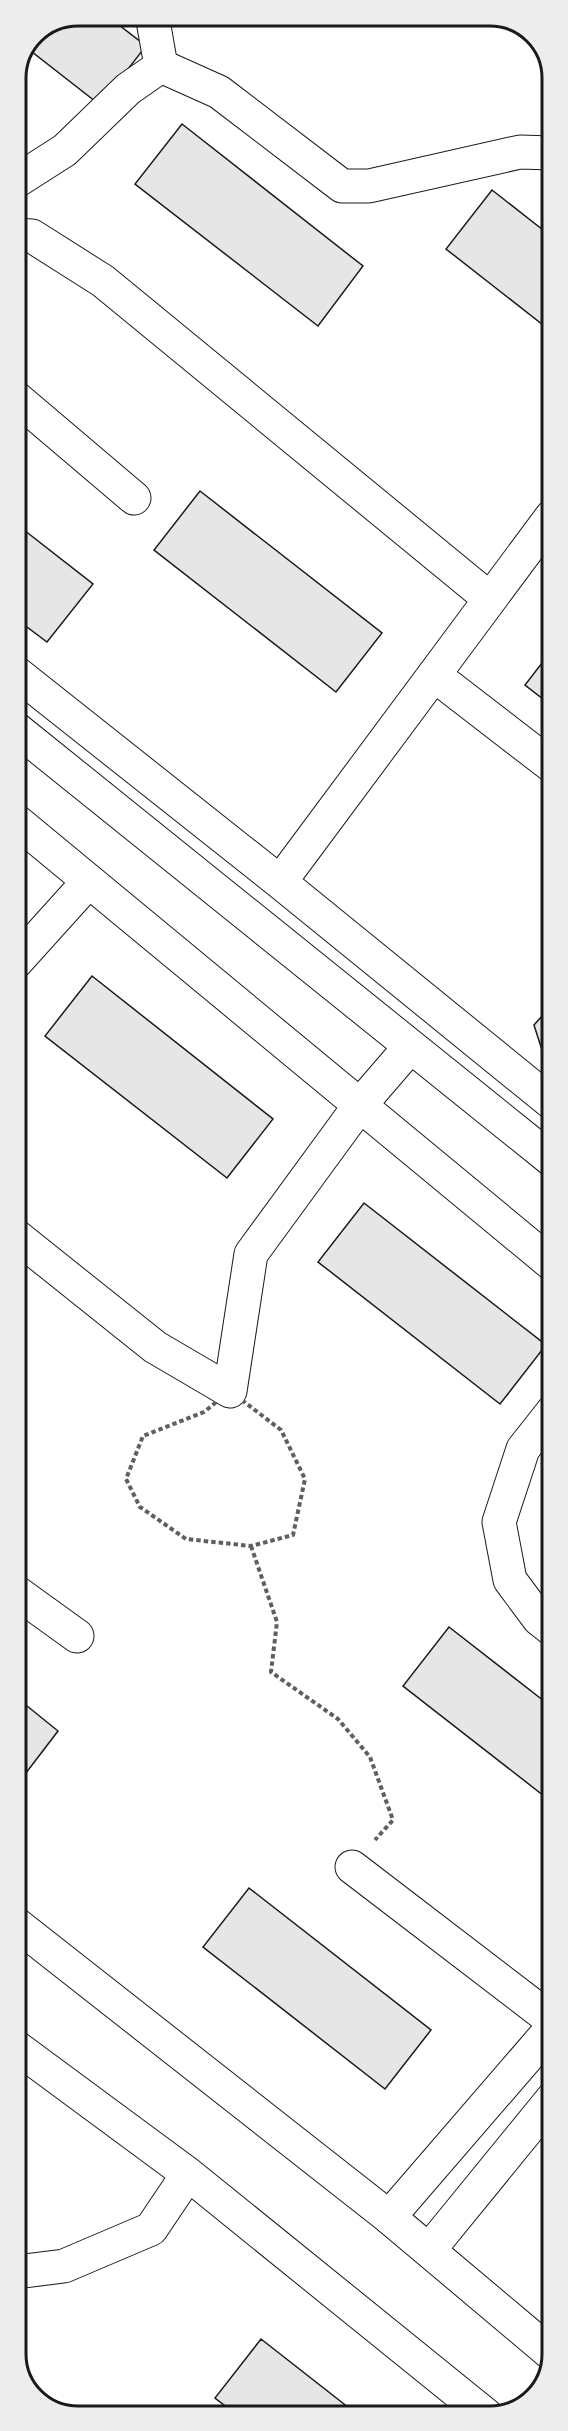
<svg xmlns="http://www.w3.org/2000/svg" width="568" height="2431" font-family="'Alegreya Sans',sans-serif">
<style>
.building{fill:#e6e6e6;stroke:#1a1a1a;stroke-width:1.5}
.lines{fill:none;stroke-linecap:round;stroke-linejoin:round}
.street-casing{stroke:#1a1a1a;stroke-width:35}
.secondary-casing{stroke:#1a1a1a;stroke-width:35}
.path{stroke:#5f5f5f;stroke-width:4;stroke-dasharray:4.5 3;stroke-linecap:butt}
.street{stroke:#fff;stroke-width:33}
.secondary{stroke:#fff;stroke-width:33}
.rim{fill:none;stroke:#1a1a1a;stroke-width:3}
</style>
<rect width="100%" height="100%" fill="#fff"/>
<path class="building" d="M77,15H106L146,46L100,105L27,48L33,33Z
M182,124L363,266L318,326L135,184Z
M492,190L552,237V332L446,249Z
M200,491L382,633L336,692L154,550Z
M15,523L93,584L47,642L15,618Z
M552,650V706L525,685Z
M92,976L273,1119L227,1178L45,1036Z
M552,1005V1060L542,1050L534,1025Z
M364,1203L546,1345L500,1404L318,1262Z
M449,1627L553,1708V1803L403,1686Z
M16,1697L58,1731L16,1786Z
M249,1888L431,2030L385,2089L203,1947Z
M16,2152L22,2157L16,2164Z
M553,2221V2244L542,2235Z
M261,2339L358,2415H237L215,2398Z"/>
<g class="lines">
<g class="street-casing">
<path id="street" d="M152,15L161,66
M15,182L65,150L128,89L161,66L219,92L342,186H369L520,152L552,153
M15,397L134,498
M434,675L552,766
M15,820L552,1264
M15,963L89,881
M16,1236L155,1347L230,1391L251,1254L360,1105L410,1047
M553,1411L523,1449L499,1522L510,1580L539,1619L553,1630
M16,1592L77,1636
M352,1867L553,2021
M16,1924L389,2217L553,2355
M16,2047L188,2174L486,2415
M16,2272L64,2266L151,2229L188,2174"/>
</g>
<g class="secondary-casing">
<path id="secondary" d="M15,235L32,236L103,281L490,599
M15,672L280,882L552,1103
M15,728L552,1160
M280,882L552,516
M389,2217L553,2027
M429,2250L553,2098"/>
</g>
<path class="path" d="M230,1391L281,1430L305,1479L293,1535L251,1546L186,1539L140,1507L126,1479L143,1436L204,1412Z
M251,1546L277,1622L271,1672L338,1719L370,1757L393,1820L375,1840"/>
<use href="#street" class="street"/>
<use href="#secondary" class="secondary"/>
</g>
<path d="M0 0H568V2431H0ZM78 26H490A52 52 0 0 1 542 78V2354A52 52 0 0 1 490 2406H78A52 52 0 0 1 26 2354V78A52 52 0 0 1 78 26Z" fill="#ededed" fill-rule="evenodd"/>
<path class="rim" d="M78 26H490A52 52 0 0 1 542 78V2354A52 52 0 0 1 490 2406H78A52 52 0 0 1 26 2354V78A52 52 0 0 1 78 26Z"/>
</svg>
